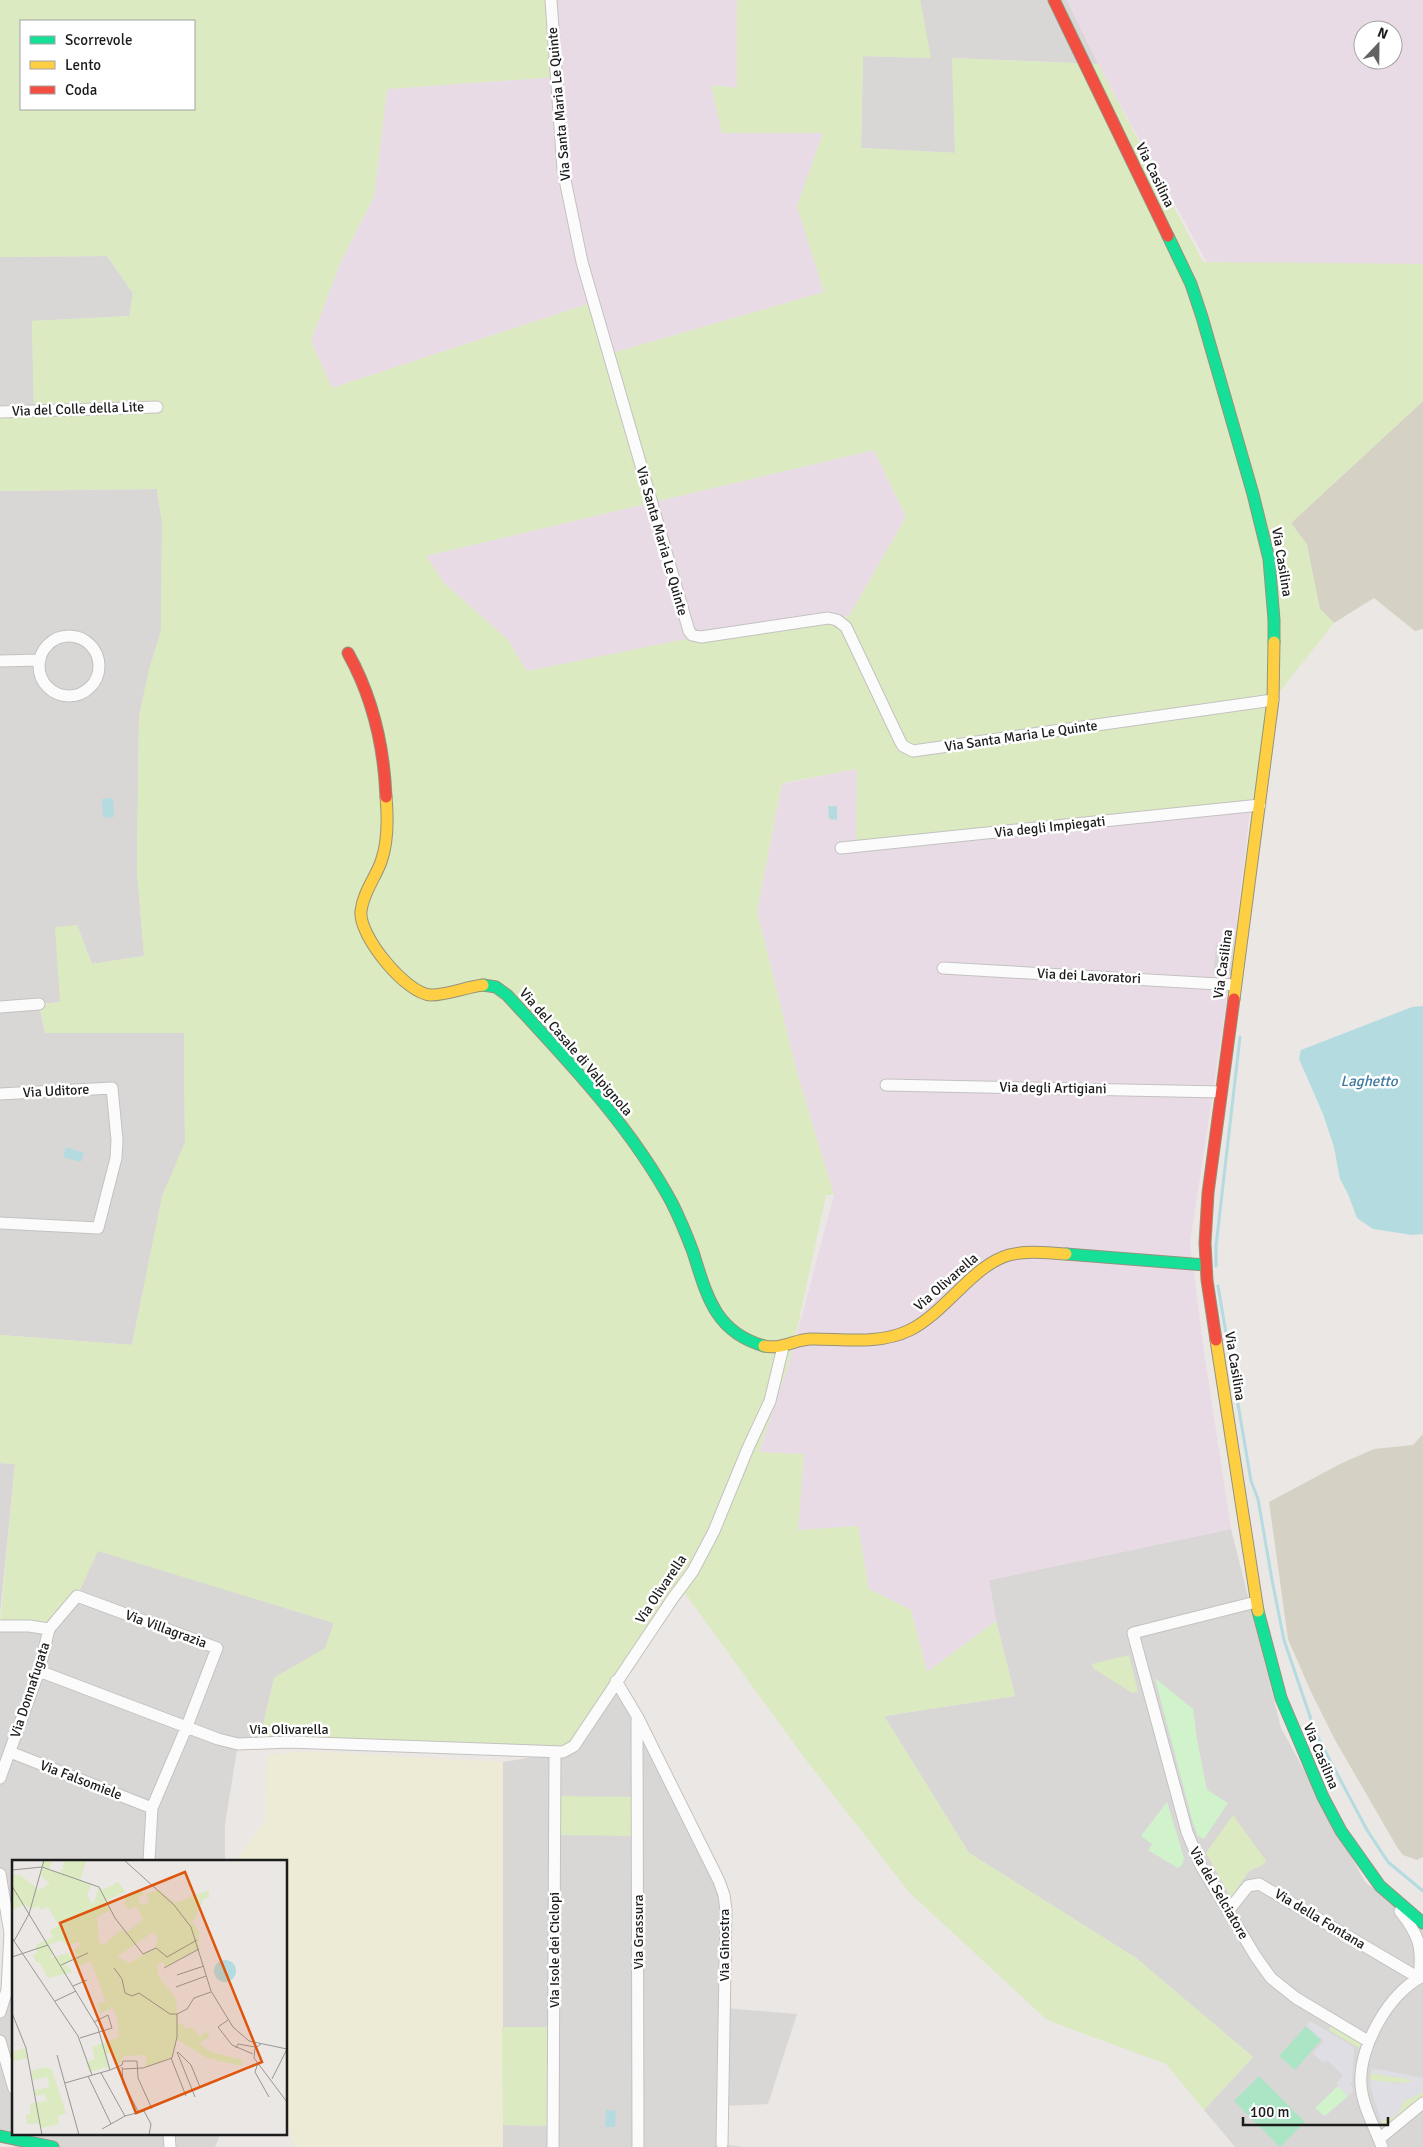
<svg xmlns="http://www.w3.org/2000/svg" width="1423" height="2147" font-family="Signika,sans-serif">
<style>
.residential{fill:#d9d7d6}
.industrial{fill:#e9dbe5;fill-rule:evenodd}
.religious{fill:#d8d7d6}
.construction{fill:#d5d2c5}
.farmland{fill:#edead6}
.grass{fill:#dbeac0;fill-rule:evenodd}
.park{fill:#d0f3cc}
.pitch{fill:#abe5c6}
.plaza{fill:#dedee4}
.water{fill:#b4dce0}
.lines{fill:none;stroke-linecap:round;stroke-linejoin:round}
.stream{stroke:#b4dce0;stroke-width:3}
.street-casing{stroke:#c3c2c0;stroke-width:13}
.fast-casing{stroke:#95937c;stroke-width:13}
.slow-casing{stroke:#95937c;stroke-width:13}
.jam-casing{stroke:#95937c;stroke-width:13}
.street{stroke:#fcfbfb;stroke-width:11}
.fast{stroke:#16e098;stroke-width:11}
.slow{stroke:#ffcf43;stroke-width:11}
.jam{stroke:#f24e42;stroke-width:11}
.labels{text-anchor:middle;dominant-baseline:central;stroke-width:5;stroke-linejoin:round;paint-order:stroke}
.street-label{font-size:14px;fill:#1c1c1c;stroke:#fff}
.water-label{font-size:15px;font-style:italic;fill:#3e7aa1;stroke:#fff}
.inset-road{fill:none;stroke:#989694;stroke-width:1}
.view{fill:#de560d;fill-opacity:0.15;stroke:#de560d;stroke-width:2.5}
.inset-edge{fill:none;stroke:#1c1c1c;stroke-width:2.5}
</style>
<rect width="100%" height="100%" fill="#eae7e4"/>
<path class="residential" d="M920,0H1067L1098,64L953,58L955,153L861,148L863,56L930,58Z
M107,256L133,293L130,316L32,321L34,410L0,412V257Z
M157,489L162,523L161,631L149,670L139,717L137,871L144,956L92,964L77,925L60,1002L39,1004L45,1033H184L185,1143L162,1197L132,1345L0,1335V491Z
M0,1463L15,1464L0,1614Z
M1231,1529L1281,1728L1365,1882L1423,1927V2147H1235L1204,2110L1253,2057L1136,1958L969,1853L884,1716L1015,1696L996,1621L989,1580Z
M98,1550L334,1623L326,1648L274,1678L259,1743L238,1744L225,1824V1861H14V2133H221L215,2147H15L0,2136V2014L10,1933L0,1874V1626L77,1596Z
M616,1681L719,1881L724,2008L797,2014L768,2104L722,2106V2144L744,2147H503V2125L547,2126L548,2027H502L503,1762L555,1753Z"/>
<path class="industrial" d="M551,0H742L737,1V88L711,85L823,133L798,206L824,292L609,354L593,302L332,388L311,341L341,261L374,197L387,89L556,77Z
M1067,0H1423V269L1214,275L1098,64ZM1363,30H1393V60H1363Z
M874,450L906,517L849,616L526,671L508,640L444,583L426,556Z
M857,769L856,846L1250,811L1230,978L1190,1243L1204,1352L1231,1529L989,1580L996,1621L927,1672L911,1610L869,1589L858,1526L798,1530L759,1452L791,1357L834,1195L798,1076L757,911L782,784Z"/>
<path class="religious" d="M1223,935L1235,936L1231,975L1213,973L1216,945H1222Z
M1245,1611L1274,1722L1252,1736L1248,1696L1242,1671L1184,1633L1180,1625Z"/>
<path class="construction" d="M1423,401V629L1415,631L1374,598L1334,623L1320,609L1291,523Z
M1423,1434V1857L1417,1860L1403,1855L1397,1847L1335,1740L1311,1692L1288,1639L1269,1502L1340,1464L1374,1449L1413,1445Z"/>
<path class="farmland" d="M305,1751L503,1762V2147H294L286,2121V1861H235L265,1822L267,1755Z"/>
<path class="grass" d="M0,0H551L556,77L387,89L374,197L341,261L311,341L332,388L594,302L609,354L824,292L797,206L823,133H722L711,85L737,88V1L742,0H920L931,58L863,56L861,148L955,153L952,58L1098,64L1203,262L1423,264V401L1291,523L1307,544L1320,609L1334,623L1273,700L1252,804L856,847L857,769L782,783L757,911L798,1076L834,1195H826L791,1357L759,1452L804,1454L798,1530L858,1526L869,1589L911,1610L927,1672L996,1621L1015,1696L884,1716L969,1853L1136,1958L1253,2057L1204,2110L1166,2064L1047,2020L910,1893L803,1756L685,1593L616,1681L574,1746L555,1753L259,1743L274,1678L325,1648L334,1623L98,1551L77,1596L49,1629L0,1626L15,1464L0,1463V1335L132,1345L162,1197L185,1142L184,1033H45L39,1004L60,1002L55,927L77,925L92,964L144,956L137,871L139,717L149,670L161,631L162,523L157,489L0,491V412L34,410L32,321L129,316L133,293L107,256L0,257ZM21,21H194V109H21ZM874,450L906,517L849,616L696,637L527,671L508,640L444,583L426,556Z
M1129,1655L1138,1692L1132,1693L1093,1668L1092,1664Z
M558,1796L632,1797V1836L558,1835Z
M1233,1815L1266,1861L1263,1865L1249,1871L1231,1897L1206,1853Z
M1331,2026L1362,2043L1359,2048L1329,2030Z
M502,2027H549L548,2126L503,2125Z
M1371,2073L1414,2080L1407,2083L1375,2081L1370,2080Z
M1423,2092V2098L1384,2129L1381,2121L1397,2115L1404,2101Z"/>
<path class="park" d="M1155,1678L1193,1709L1197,1740L1207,1790L1228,1803L1204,1839L1198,1836L1193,1823Z
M1167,1802L1184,1858L1182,1865L1178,1868L1148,1850L1152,1844L1141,1836Z
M1338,2086L1348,2096L1325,2116L1315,2108Z"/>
<path class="pitch" d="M1306,2026L1321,2040L1295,2070L1279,2056Z
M1259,2076L1305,2122L1280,2147L1234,2101Z"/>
<path class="plaza" d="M1310,2021L1354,2047L1352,2082L1350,2084L1354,2090L1348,2096L1336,2084L1343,2075L1327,2060L1323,2063L1313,2053L1324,2041L1306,2026Z
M1372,2068L1423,2078V2092L1404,2101L1397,2115L1381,2121L1371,2089L1370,2080L1397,2083H1407L1413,2080L1371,2073Z"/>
<path class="water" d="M113,798L114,817L103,818L102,799Z
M828,806H837V820L829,819Z
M1423,1006V1234L1412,1235L1373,1229L1357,1218L1348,1194L1340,1179L1334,1147L1323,1114L1299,1059L1301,1050L1412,1007Z
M66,1147L84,1153L81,1162L63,1157Z
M606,2110L616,2111L615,2127H605Z"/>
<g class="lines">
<path class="stream" d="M1216,1266V1246L1240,1037
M1218,1286L1251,1481L1258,1499L1272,1580L1284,1640L1316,1734L1367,1830L1388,1862L1423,1891"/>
<g class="street-casing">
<path id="street" d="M551,0L563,170L582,262L689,631L692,635L701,637L828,618L837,620L846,627L900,741L903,746L913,751L1273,700
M0,412L157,407
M39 666a30 30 0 1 1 60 0a30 30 0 1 1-60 0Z
M0,661L40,660
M841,848L1260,805
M943,968L1235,985
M0,1007L39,1004
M886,1085L1221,1092
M0,1094L112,1088L117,1140L116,1158L98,1228L0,1223
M1256,1602L1133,1633L1187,1832L1201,1866L1256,1957L1271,1978L1296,1998L1368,2041
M0,1626H29L49,1629
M39,1671L218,1739L238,1744L289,1742L563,1752L574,1746L673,1598L693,1571L714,1531L748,1448L770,1401L783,1347
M616,1681L637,1716L719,1881L724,1895L726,1910L722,2144
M637,1720L638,2147
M10,1752L152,1808
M0,1778L39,1671L49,1629L77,1596L217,1648L187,1726L152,1808L149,1861
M0,1874L10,1933L7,1990L0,2012
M1228,1911L1248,1886L1259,1884L1419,1978
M1400,1911C1419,1935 1423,1947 1419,1978
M0,2041L14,2089
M169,2133L170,2147
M1379,2139L1423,2103
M553,2147L555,1753
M1382,2147C1375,2128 1362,2105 1361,2085C1358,2048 1389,1992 1423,1976"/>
</g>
<g class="fast-casing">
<path id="fast" d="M1168,236L1191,284L1202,317L1253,494L1269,559L1274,620V642
M483,985L496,987L507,995C567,1060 630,1125 672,1203C680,1219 687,1236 693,1252C707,1296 715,1332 764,1346
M1066,1254L1205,1265
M1258,1611L1281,1698L1323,1797L1341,1831L1380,1886L1423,1923
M0,2136L53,2147"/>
</g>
<g class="slow-casing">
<path id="slow" d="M386,797C388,818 388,842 381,862C375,878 363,893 361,911C358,935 406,994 431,995C448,995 466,987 483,985
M1234,999L1273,700L1274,642
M1216,1340L1258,1611
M764,1346C782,1350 795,1339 812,1339C845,1339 879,1345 910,1330C946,1312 973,1265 1009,1255C1028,1250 1047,1253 1066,1254"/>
</g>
<g class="jam-casing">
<path id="jam" d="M1054,0L1168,236
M348,653C373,698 384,746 386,797
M1216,1340L1207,1280L1205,1243L1208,1193L1234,999"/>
</g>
<use href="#street" class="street"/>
<use href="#fast" class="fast"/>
<use href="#slow" class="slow"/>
<use href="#jam" class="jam"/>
</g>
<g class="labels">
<g class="street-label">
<text transform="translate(559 104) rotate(-95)">Via Santa Maria Le Quinte</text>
<text transform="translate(1155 175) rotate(64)">Via Casilina</text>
<text transform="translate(78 409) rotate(-2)">Via del Colle della Lite</text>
<text transform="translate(662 541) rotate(74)">Via Santa Maria Le Quinte</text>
<text transform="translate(1282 562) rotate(81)">Via Casilina</text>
<text transform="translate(1021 736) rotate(-8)">Via Santa Maria Le Quinte</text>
<text transform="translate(1050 827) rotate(-6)">Via degli Impiegati</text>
<text transform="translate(1223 964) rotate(-82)">Via Casilina</text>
<text transform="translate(1089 976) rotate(3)">Via dei Lavoratori</text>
<text transform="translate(576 1052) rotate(49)">Via del Casale di Valpignola</text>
<text transform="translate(1053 1088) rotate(1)">Via degli Artigiani</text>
<text transform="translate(56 1091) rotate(-3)">Via Uditore</text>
<text transform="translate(946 1282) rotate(-41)">Via Olivarella</text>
<text transform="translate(1235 1366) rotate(81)">Via Casilina</text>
<text transform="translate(661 1589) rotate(-56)">Via Olivarella</text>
<text transform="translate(166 1629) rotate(20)">Via Villagrazia</text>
<text transform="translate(30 1690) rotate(-72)">Via Donnafugata</text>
<text x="289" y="1729">Via Olivarella</text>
<text transform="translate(1321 1756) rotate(67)">Via Casilina</text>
<text transform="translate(81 1780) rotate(21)">Via Falsomiele</text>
<text transform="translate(1219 1893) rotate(60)">Via del Selciatore</text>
<text transform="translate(1320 1919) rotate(31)">Via della Fontana</text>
<text transform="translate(638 1932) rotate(-90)">Via Grassura</text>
<text transform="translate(724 1945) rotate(-90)">Via Ginostra</text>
<text transform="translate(554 1950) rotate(-90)">Via Isole dei Ciclopi</text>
</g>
<g class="water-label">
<text x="1369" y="1081">Laghetto</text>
</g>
</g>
<g transform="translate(12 1860)">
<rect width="275" height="275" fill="#eae7e4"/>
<path d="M28,0H40L37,10L49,13L53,0H74L68,21L79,24L75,35L81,45L87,27L91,30L106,22L113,32L95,40L99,50L85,57L87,82L91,85L111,69L114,73L131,60L125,46L116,49L113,45V37L128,29L132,35L126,37L129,45L137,43L134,34L147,30L163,43L197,30V38H192L180,63L187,71V89L153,107L151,101L145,105L147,117L164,139L166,164L170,163L173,169L178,167L189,177L193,171L198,177L187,183L199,192L231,200L229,206L195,198L165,179L160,197L133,208L135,195L112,196L105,207L101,192L94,194L98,210L94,207L77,212L74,202L83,199L80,187L107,177L105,157L101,148L88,153L87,150L86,143L94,142L79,101L64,107L61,100L53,104L61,112L36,118L27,102L24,103L21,95L25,93L24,85L41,77L38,71L47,65L36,47L28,50L26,46L19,49L11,44L0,51V14L8,15L27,30L38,24L28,15L31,1ZM141,72L146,76L144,87L118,103L105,97ZM49,80L56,86L66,82L70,84L62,90L65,98L61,100L56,93L38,98L41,92L37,85ZM14,188L16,198L0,201V192ZM34,207L40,210L54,253L46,256L47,264L29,268L27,263L15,264L14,255L19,254L18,244L35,241L33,234L23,236L22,230L37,227L36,217L20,220L18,211Z" fill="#dbeac0" fill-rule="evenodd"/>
<path d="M202 111a11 11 0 1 1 22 0a11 11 0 1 1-22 0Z" fill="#b4dce0"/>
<path class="inset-road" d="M112,0L162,45L179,67L199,131L221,167L237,181L275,189M0,10L30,7L87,27L103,58L131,94L144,88L155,97L185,80M0,26L86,168L98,210M0,78L66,176L80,215M2,81L17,54L32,0M0,97L36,85M49,105L76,93M102,108L110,119L113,133L120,136L127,133L158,154H165M152,108L187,89M165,115L192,106M61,126L75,120M164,127L194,116M43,141L64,131M0,153L14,188L30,275M165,154L175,149L182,138L199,132M216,160L206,167L220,185L241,194M68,178L100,168L96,155L82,162M249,184L243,188L242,198L275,242M224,188L226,184L243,187M165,192L183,237M166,192L179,205L188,227M45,195L67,275M159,198L174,236M246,203L243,212L257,237M110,207L111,223L126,251M111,209L131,208L160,198L165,177V154M89,213L113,256M76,216L99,264M260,219L275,189M53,223L98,210L110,205L111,201H125L126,218L140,249M90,269L113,256L132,251L139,264L137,275"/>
<path class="view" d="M173,12L250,202L124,253L48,63Z"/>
<rect width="275" height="275" class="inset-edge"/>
</g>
<rect x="20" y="20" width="175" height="90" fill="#ffffff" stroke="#a4a4a4"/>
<rect x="30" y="36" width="25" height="8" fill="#16e098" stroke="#a4a4a4"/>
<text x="65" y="45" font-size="15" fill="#1c1c1c">Scorrevole</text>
<rect x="30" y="61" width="25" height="8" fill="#ffcf43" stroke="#a4a4a4"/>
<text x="65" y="70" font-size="15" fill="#1c1c1c">Lento</text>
<rect x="30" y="86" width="25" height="8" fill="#f24e42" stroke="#a4a4a4"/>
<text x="65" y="95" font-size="15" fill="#1c1c1c">Coda</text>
<g transform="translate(1378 45) rotate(22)"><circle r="24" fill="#ffffff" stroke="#a4a4a4"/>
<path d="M0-4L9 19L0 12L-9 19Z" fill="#646362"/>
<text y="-8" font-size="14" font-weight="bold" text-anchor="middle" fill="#1c1c1c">N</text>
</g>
<path d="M1243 2117v8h145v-8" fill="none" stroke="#1c1c1c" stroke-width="2.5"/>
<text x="1250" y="2117" font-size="15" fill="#1c1c1c" stroke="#ffffff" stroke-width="4" paint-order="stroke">100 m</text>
</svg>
